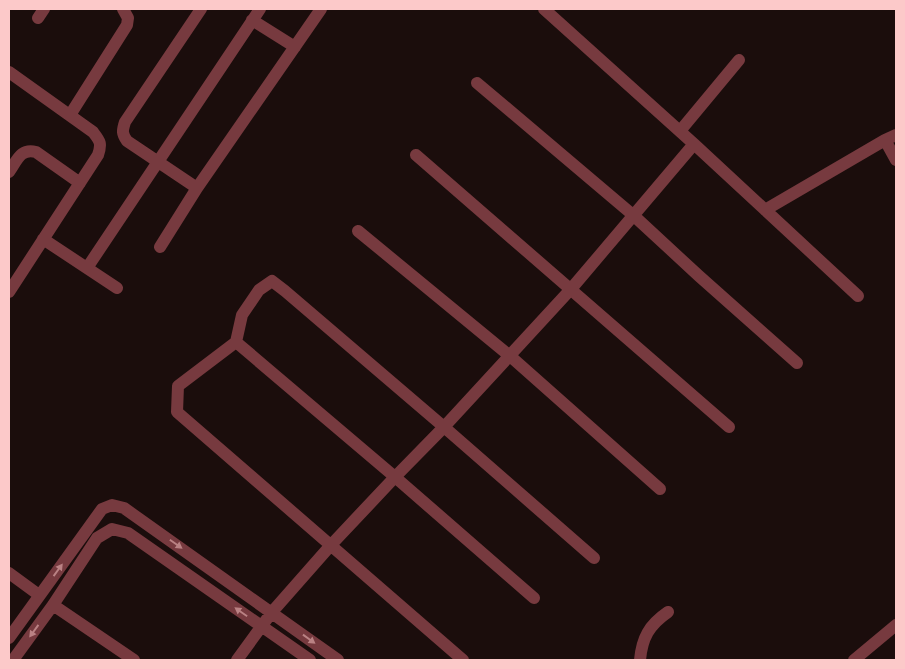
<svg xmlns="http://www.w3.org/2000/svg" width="905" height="669" font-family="Lato,sans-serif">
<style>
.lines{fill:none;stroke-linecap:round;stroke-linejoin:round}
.minor{stroke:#773a3f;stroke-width:12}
.oneway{fill:#ba8284}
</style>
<rect width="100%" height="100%" fill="#1b0d0c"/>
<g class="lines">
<path class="minor" d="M544,9L694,144L858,296
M38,18L44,9
M252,20L295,47
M9,72L93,132C100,141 102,143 98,155L9,292
M477,83L633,215L699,276L797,363
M70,115L127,25L128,18L123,9
M680,131L739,60
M885,140L896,160
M416,155L729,427
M9,172C17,161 20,148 36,152L80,183
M197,188L127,141C122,134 122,131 125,122L201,9
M765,210L885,140L896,135
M358,231L510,356L660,489
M43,239L117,288
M160,247L197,188L321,9
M87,268L260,9
M236,342L395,477L534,598
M9,573L39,595
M53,605L134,660
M9,638L102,509L112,505L124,508L338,660
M13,660L53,605L97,538L112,529L128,533L310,660
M237,660L272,612L331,545L395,477L444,427L571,289L694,144
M463,660L177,412L178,386L236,342L242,315L259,290L272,281L285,291L444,427L594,558
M640,660C642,638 649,625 668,612
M854,660L896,625"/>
</g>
<defs><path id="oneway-solid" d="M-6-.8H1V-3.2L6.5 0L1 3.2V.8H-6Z" transform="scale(1.25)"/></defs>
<g class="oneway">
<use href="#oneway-solid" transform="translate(176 544) rotate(35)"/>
<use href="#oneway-solid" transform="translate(58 570) rotate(-54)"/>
<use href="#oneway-solid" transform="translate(241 612) rotate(-145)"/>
<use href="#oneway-solid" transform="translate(34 631) rotate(126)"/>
<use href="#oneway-solid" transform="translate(309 639) rotate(36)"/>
</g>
<rect width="905" height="669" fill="none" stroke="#fcc9c9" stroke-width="20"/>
</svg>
